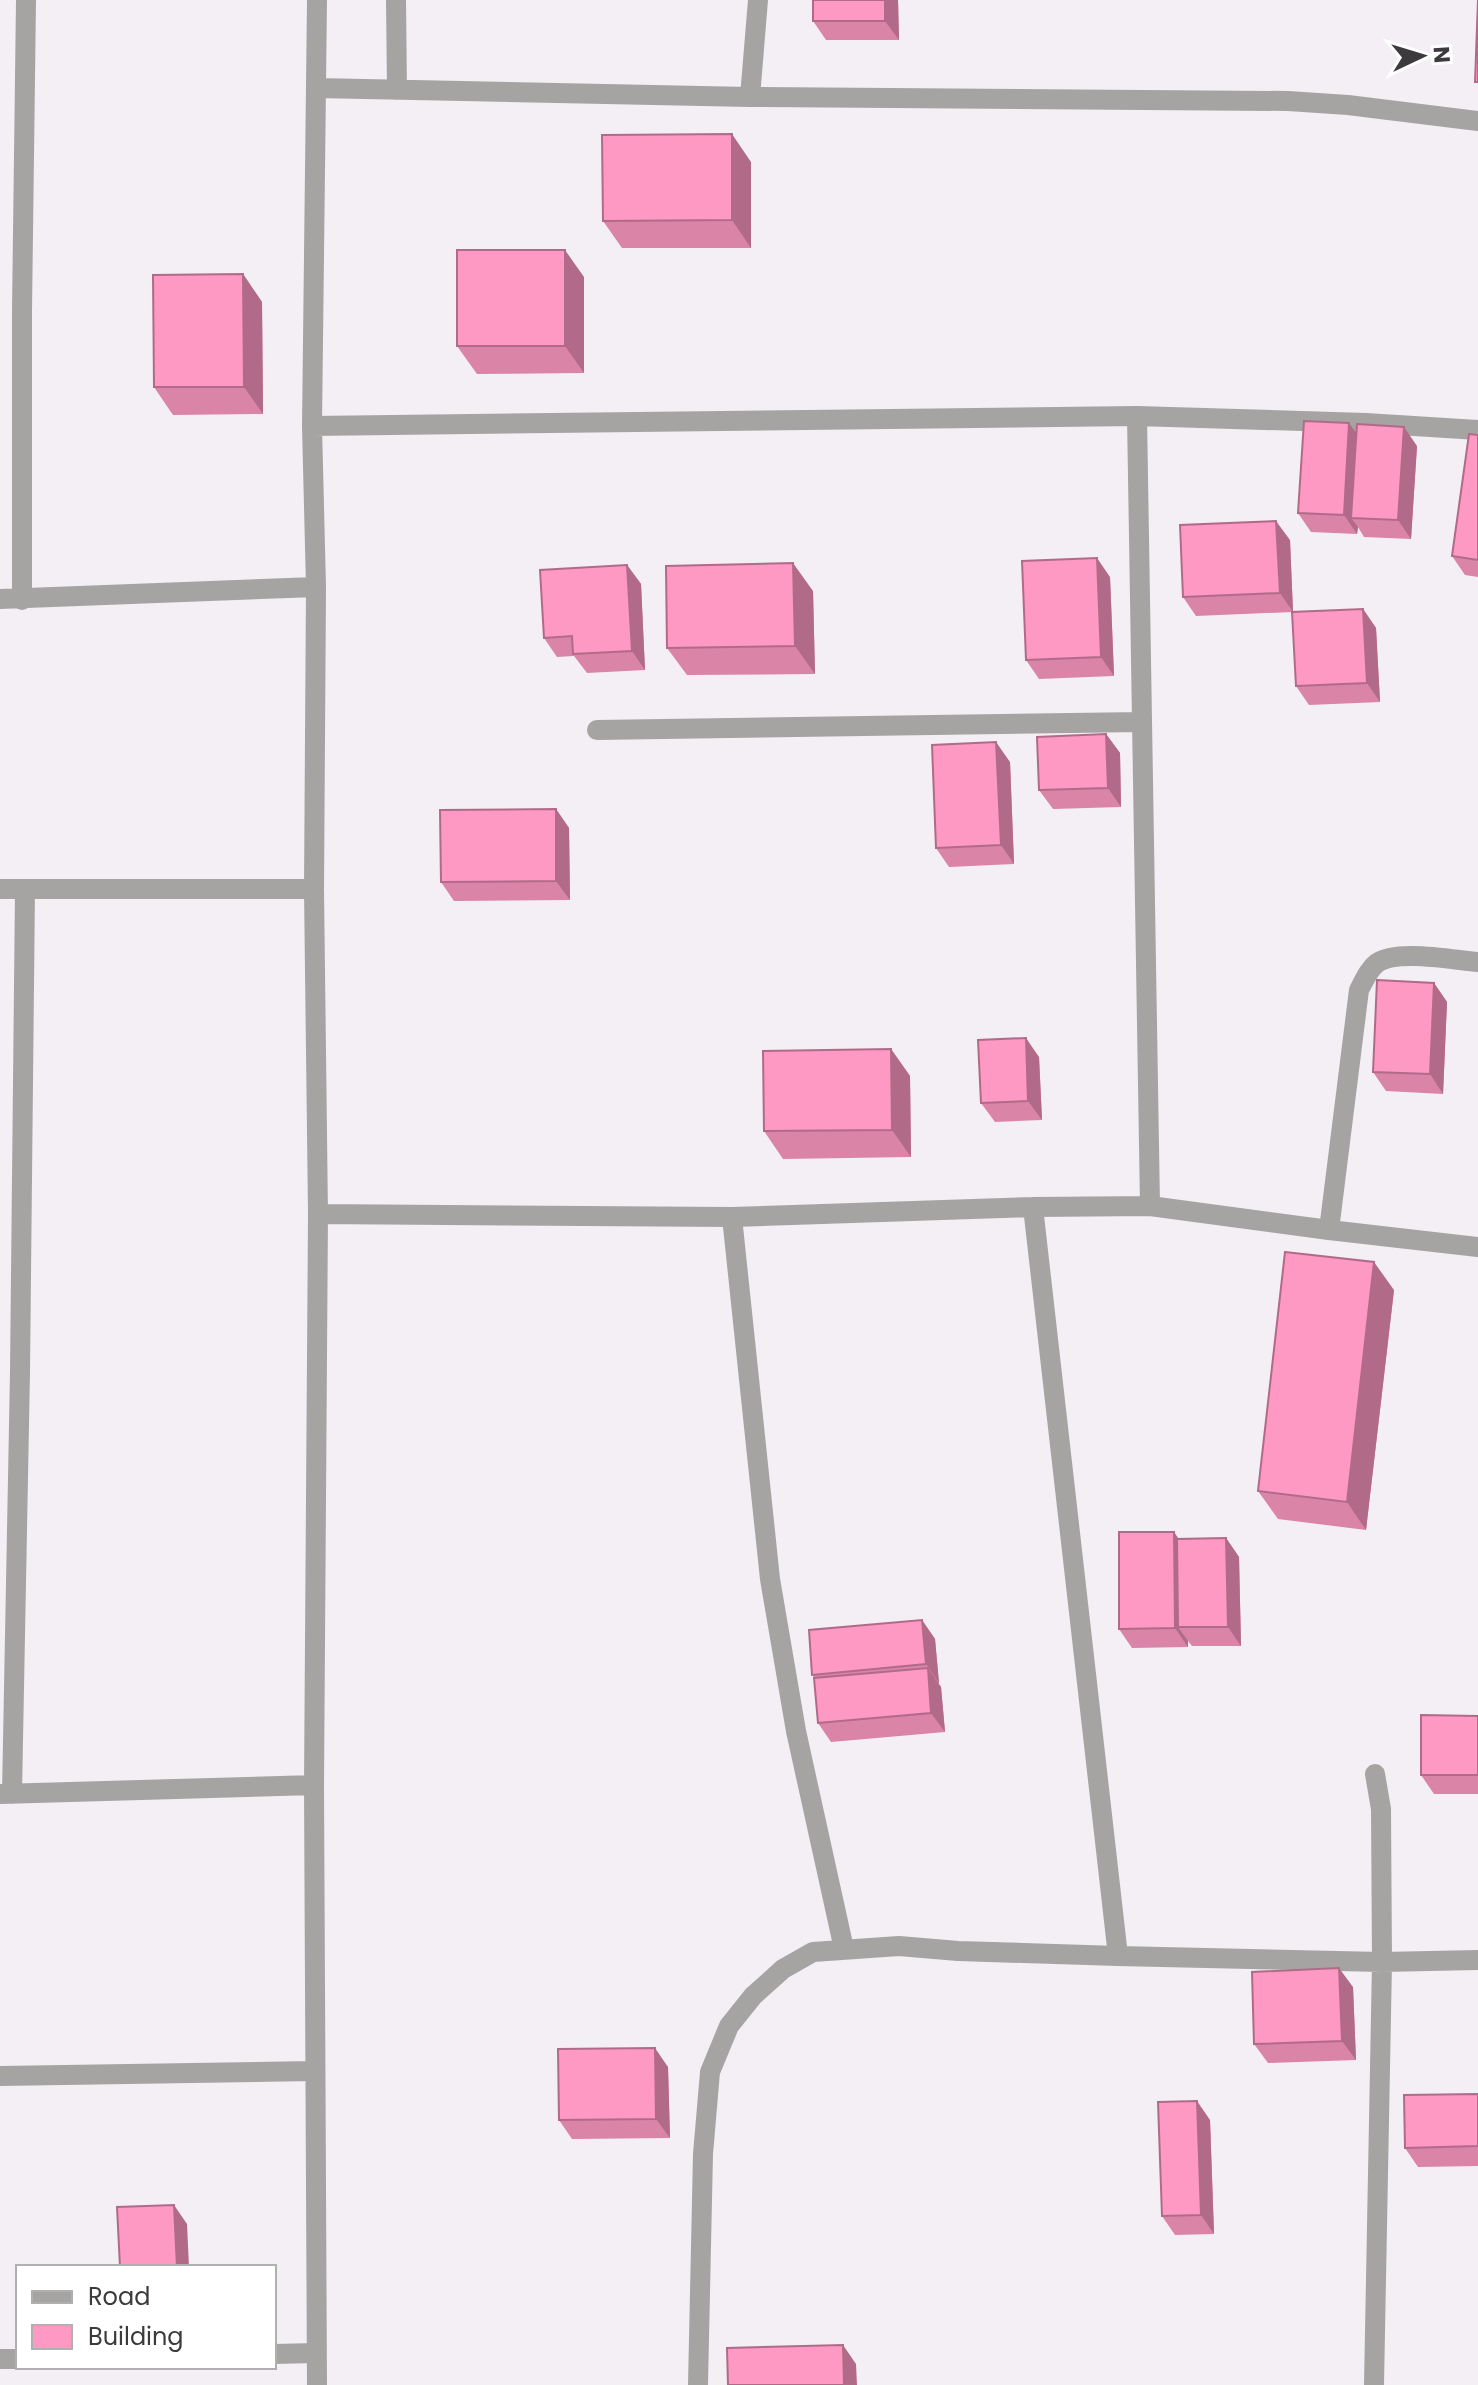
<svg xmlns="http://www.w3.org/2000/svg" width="1478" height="2385" font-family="Poppins,sans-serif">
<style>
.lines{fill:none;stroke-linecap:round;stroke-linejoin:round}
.minor{stroke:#a6a4a2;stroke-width:20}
.wall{fill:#da84a8}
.shaded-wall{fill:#b16b88}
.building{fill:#fd99c3;stroke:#b16b88;stroke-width:2}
</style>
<rect width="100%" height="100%" fill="#f3eff5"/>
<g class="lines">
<path class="minor" d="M317,0L312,426L1137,416L1150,1206L1329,1230L1478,1247
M396,0L397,90
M316,88L750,97L758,0
M750,97L1288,101L1348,105L1478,121
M1137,416L1366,423L1478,430
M312,426L316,587L314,889L318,1214L314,1785L317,2385
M0,599L316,587
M22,600V311L26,0
M597,730L1142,722
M0,889H314
M1033,1207L1118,1956
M318,1214L732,1217L1033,1207L1150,1206
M732,1217L770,1579L796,1731L844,1949
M1329,1230L1359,990C1364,981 1368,970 1377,963C1397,949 1453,960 1478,962
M0,1794L314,1785
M12,1794L20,1372L25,889
M0,2076L315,2071
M274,2354L316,2353
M0,2359H18
M698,2385L703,2154L710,2072L729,2026L753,1996L783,1969L813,1952L899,1946L958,1951L1118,1956L1382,1962L1478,1960
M1374,2385L1382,1962L1381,1809L1375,1774"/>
</g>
<path class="wall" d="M898,0L899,40H826L813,21Z
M751,162V248H622L603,221Z
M243,274L262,302L263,414L173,415L154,387Z
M584,277V373L477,374L457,346Z
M1356,433L1417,446L1411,539L1364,537L1358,527L1357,534L1311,532L1298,513Z
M1478,435V577L1465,575L1452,556Z
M1290,540L1293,612L1196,616L1183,597Z
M627,565L641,584L645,670L587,673L574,656L557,657L544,638Z
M1110,577L1114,676L1039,679L1026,660Z
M813,591L815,674L687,675L667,648Z
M1363,609L1376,628L1380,702L1309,705L1296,686Z
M1106,734L1120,753L1121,807L1053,809L1039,790Z
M1010,762L1014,864L949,867L936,848Z
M556,809L569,828L570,900L454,901L441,882Z
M1434,983L1447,1002L1443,1094L1386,1091L1373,1072Z
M891,1049L910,1076L911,1157L783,1159L764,1131Z
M1039,1057L1042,1120L995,1122L981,1103Z
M1394,1290L1366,1530L1278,1519L1258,1491Z
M1226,1538L1239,1557L1241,1646H1192L1188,1641V1647L1132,1648L1119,1629L1179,1539Z
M922,1620L935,1639L939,1683H938L941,1687L945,1732L831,1742L818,1723L815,1678L812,1675Z
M1478,1716V1794H1434L1421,1775Z
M1353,1987L1356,2060L1268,2063L1254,2044Z
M668,2067L670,2138L572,2139L559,2120Z
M1478,2094V2166L1418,2167L1405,2148Z
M1210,2120L1214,2234L1175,2235L1162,2216Z"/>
<path class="shaded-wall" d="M885,0H898L899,40L885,21Z
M732,134L751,162V248L732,220Z
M565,250L584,277V373L565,346Z
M243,274L262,302L263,414L244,387Z
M1349,423L1363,442L1351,518L1358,527L1357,534L1344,515Z
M1404,427L1417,446L1411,539L1398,520Z
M1276,521L1290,540L1293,612L1280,593Z
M1097,558L1110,577L1114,676L1101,657Z
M793,563L813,591L815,674L795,646Z
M627,565L641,584L645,670L632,651Z
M1363,609L1376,628L1380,702L1367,683Z
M1106,734L1120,753L1121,807L1108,788Z
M996,742L1010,762L1014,864L1001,845Z
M556,809L569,828L570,900L556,881Z
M1434,983L1447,1002L1443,1094L1430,1074Z
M1026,1038L1039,1057L1042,1120L1028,1101Z
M891,1049L910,1076L911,1157L892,1130Z
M1374,1262L1394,1290L1366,1530L1347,1502Z
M1174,1532L1187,1551L1178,1627L1188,1641V1647L1175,1628Z
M1226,1538L1239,1557L1241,1646L1228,1627Z
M922,1620L935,1639L939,1683L926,1664Z
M928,1668L941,1687L945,1732L931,1713Z
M1339,1968L1353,1987L1356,2060L1342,2041Z
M655,2048L668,2067L670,2138L656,2119Z
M1197,2101L1210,2120L1214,2234L1201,2215Z
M174,2205L187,2224L189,2267H177Z
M843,2345L856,2364L857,2385H844Z"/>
<path class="building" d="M813,0H885V21H813Z
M1478,0V82H1475Z
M732,134V220L603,221L602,135Z
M457,250H565V346H457Z
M243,274L244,387H154L153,275Z
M1304,421L1349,423L1344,515L1298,513Z
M1357,424L1404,427L1398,520L1351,518Z
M1469,434L1478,435V560L1452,556Z
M1276,521L1280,593L1183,597L1180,525Z
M1097,558L1101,657L1026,660L1022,561Z
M793,563L795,646L667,648L666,566Z
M627,565L632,651L573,654L572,636L544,638L540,570Z
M1363,609L1367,683L1296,686L1292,612Z
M1106,734L1108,788L1039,790L1037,737Z
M996,742L1001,845L936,848L932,745Z
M556,809V881L441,882L440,810Z
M1377,980L1434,983L1430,1074L1373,1072Z
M1026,1038L1028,1101L981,1103L978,1040Z
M891,1049L892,1130L764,1131L763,1051Z
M1285,1252L1374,1262L1347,1502L1258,1491Z
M1119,1532H1174L1175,1628L1119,1629Z
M1226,1538L1228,1627H1178L1177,1539Z
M922,1620L926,1664L812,1675L809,1630Z
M928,1668L931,1713L818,1723L814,1678Z
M1421,1715L1478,1716V1775H1421Z
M1339,1968L1342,2041L1254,2044L1252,1972Z
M655,2048L656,2119L559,2120L558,2049Z
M1478,2094V2146L1405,2148L1404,2095Z
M1197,2101L1201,2215L1162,2216L1158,2102Z
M174,2205L177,2267H120L117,2207Z
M843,2345L844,2385H728L727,2348Z"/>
<rect x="16" y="2265" width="260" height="104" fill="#ffffff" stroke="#b1b0b1" stroke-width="2"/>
<rect x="32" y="2291" width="40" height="12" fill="#a6a4a2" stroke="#b1b0b1" stroke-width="2"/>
<text x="88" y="2305" font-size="24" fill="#3c3a3c">Road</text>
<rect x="32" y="2325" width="40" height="24" fill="#fd99c3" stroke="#b1b0b1" stroke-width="2"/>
<text x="88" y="2345" font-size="24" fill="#3c3a3c">Building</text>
<g transform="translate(1422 56) rotate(86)" stroke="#ffffff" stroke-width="6" paint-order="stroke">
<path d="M0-6L14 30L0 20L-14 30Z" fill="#3c3a3c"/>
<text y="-12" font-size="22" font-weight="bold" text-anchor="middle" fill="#3c3a3c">N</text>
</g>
</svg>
